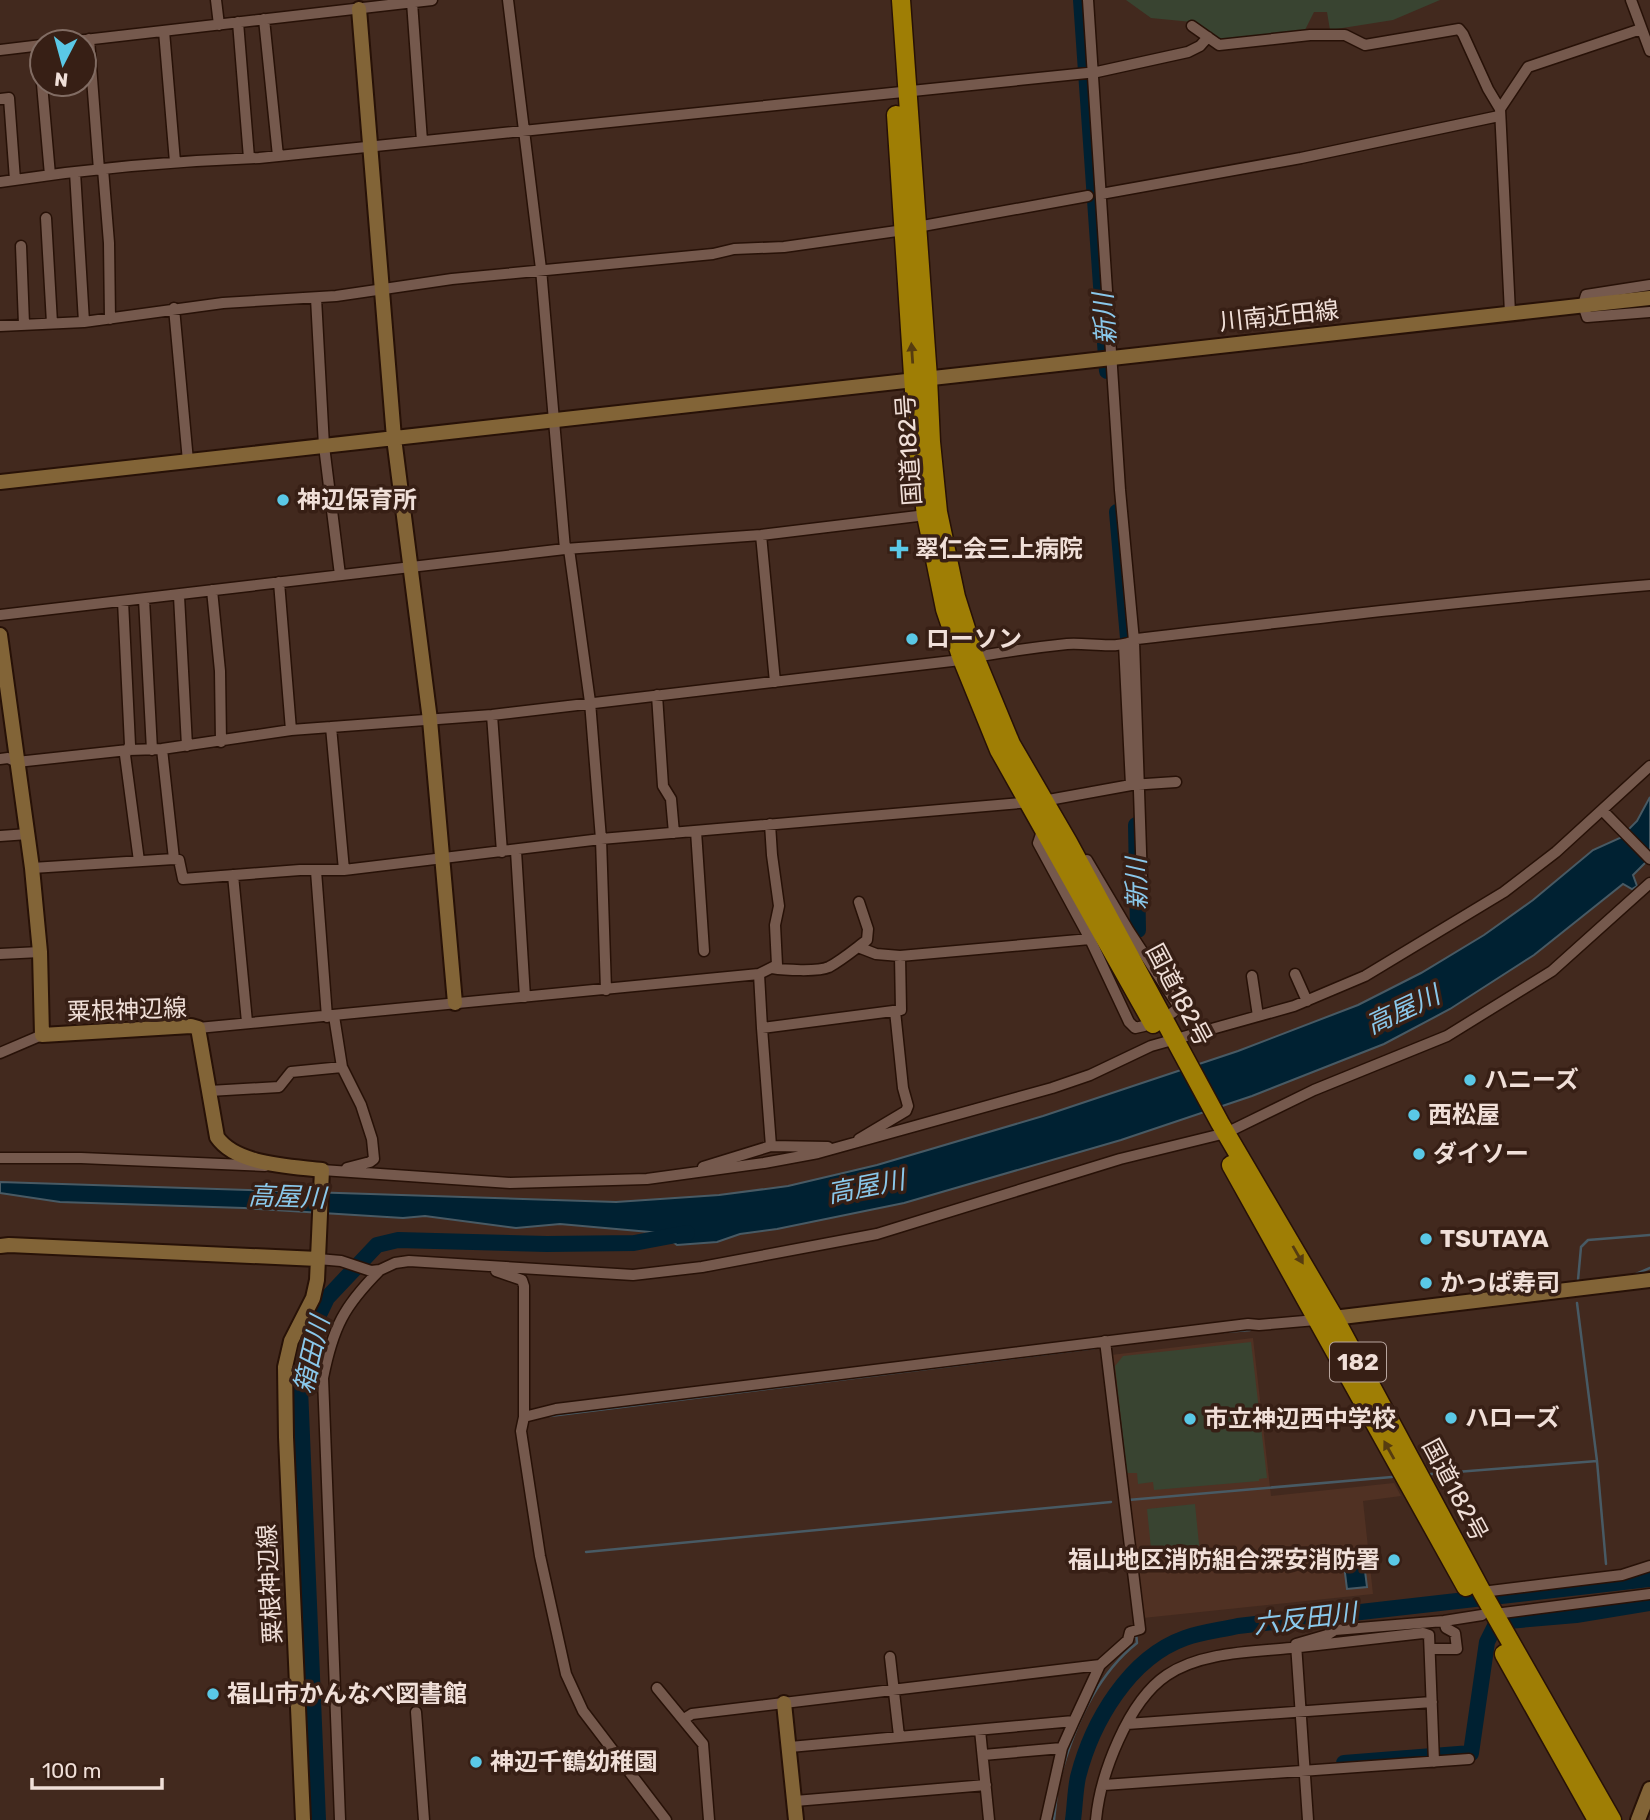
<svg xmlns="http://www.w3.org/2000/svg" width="1650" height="1820" font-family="Rubik,'Noto Sans JP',sans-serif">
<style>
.built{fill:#503123}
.green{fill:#394431}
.water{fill:#002132;stroke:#485a64;stroke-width:2}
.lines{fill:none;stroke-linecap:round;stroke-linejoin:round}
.stream{stroke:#485a64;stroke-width:2.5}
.river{stroke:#002132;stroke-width:16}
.street-casing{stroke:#271107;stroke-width:13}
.secondary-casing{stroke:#271107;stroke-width:18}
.highway-casing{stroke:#271107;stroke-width:21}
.street{stroke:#75594d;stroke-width:10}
.secondary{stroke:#826437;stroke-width:14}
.highway{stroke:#9f7e05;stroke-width:18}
.oneway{fill:#563c10}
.poi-dot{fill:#5ac8e6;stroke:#371f15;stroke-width:2.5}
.labels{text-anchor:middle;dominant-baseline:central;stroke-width:7;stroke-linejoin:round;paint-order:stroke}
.shield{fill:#371f15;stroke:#b8a59e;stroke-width:2}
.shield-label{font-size:23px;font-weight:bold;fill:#f0dfd8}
.street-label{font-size:24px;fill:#f0dfd8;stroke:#371f15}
.poi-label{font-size:24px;font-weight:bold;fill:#f0dfd8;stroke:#371f15;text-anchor:start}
.water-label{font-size:26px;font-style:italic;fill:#8ac8eb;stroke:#371f15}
</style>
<rect width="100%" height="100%" fill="#42291e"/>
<path class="built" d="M1253,1338L1271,1496L1394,1483L1401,1496L1363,1501L1373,1594L1143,1618L1111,1355Z"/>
<path class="green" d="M1126,0H1440L1393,20L1330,30L1327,12H1314L1302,36L1226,45L1192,22L1151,18Z
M1251,1342L1267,1478L1259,1479V1481L1154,1490L1153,1482L1138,1484L1137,1473H1127L1115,1366L1123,1356Z
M1195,1504L1200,1554L1152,1559L1147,1509Z"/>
<path class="water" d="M1650,797V858L1633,875L1637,886L1632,889L1623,884L1534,955L1450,1009L1384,1044L1252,1096L1121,1140L904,1203L777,1229L740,1234L717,1242L677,1245L661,1233L560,1224L516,1228L425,1216L403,1218L244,1208L60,1202L0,1193V1182L616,1202L719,1195L788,1186L877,1165L1043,1116L1238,1051L1358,1005L1421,973L1484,935L1533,900L1593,850L1620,838L1637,821Z
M1363,1555L1367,1587L1347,1589L1343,1557Z"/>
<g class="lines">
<path class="stream" d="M1636,1274L1650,1268
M1578,1280L1581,1247L1588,1240L1650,1235
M1224,1332L1250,1330
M1102,1355L1116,1467
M550,1416L1095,1348
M1597,1461L1606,1564
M1431,1474L1597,1461L1577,1303
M1128,1500L1392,1477
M586,1552L1111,1502
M1609,1605V1610
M1059,1782C1072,1732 1095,1676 1137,1643L1136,1633
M1054,1820L1057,1792"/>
<path class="river" d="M1081,0L1107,371
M1117,512L1128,638
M1133,931L1138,930L1136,825
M1344,1763L1471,1753L1487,1642L1496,1624L1508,1621L1576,1615L1650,1603
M318,1820L300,1388L315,1323L327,1298L377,1245L398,1240L547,1244L634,1243L687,1233
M1073,1820C1075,1806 1075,1791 1078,1777C1092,1722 1129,1658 1185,1638C1202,1632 1221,1630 1238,1626L1650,1579"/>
<g class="street-casing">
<path id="street" d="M216,0L219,25
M508,0L541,269L565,549
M1088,0L1120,490L1134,641L1142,881
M1631,0L1650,51
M412,2L422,141
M264,19L278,156
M238,22L249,158
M1192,26L1219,45L1310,35H1345L1365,45L1459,29L1463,34L1488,89L1500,109
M164,31L175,162
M89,39L99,170
M67,42L432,0
M0,50L42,45
M42,84L50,175
M0,99L9,98L15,180
M103,169L109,243L110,319
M75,172L84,322
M0,182C86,169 173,161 259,158L1097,72L1188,52L1200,46L1208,37
M1101,194L1301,158L1499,116
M46,218L52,323
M917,227L1088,196
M21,246L24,324
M1650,285L1586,295L1583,305L1587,317L1650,312
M316,298L324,446L340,575
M174,308L188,461
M1510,313L1500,109L1528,67L1641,29
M0,326L84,322L223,303L336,296L452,279L713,254L734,249L784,247L904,230
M761,535L775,682
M569,549L590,702L601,839L606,990
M279,582L291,730
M212,590L220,671L221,742
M179,596L187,746
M144,599L152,750
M123,601L130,745L125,755L139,861
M0,615L565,549L761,535L926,515
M1124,644L1131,785
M657,695L663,786L671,799L674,833
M492,715L502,852
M331,727L344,870
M162,749L174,859
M0,759L8,758L17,762L128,750L162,749L291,730L492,715L952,661C990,654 1028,648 1067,644C1089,642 1117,651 1137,639C1308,619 1479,599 1650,585
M1603,811L1650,859
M1043,828L1038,843L1090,939L1129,1022L1135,1028L1144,1026
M696,831L704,951
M0,836L28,834
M516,851L525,997
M1087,860L1129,931L1177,1004V1009L1172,1013
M32,868L174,859L179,860L183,879L300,870H344L601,839L1043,801L1131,785L1176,782
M316,871L327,1017
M233,875L247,1022
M0,954L40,952
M900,956L1090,939
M772,968C784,970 818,972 829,967C842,960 855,949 867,940L868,929L859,902
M759,974L777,965L775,925L779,906L772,855L770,824
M1295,974L1307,1001
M1252,976L1258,1016
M334,1016L342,1067L361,1105L372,1139L374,1159L370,1162L347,1168
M198,1028L759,974L762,1028L901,1010L900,956L876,954L858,947
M762,1028L771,1146
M0,1053L42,1035
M209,1091L279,1087L291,1072L342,1067
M859,1139L906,1111L908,1106L903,1088L895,1011
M0,1158H81L265,1166
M703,1167L771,1146L828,1147
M322,1170L510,1183L647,1179L764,1163L818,1153L1052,1088L1090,1075L1151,1046L1294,1006L1365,976L1504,892L1556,852L1650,766
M318,1259L341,1261L371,1271L380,1270L395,1263L409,1261L633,1275L702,1267L877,1234L1120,1159L1226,1133L1314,1090L1447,1036L1552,971L1650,883
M496,1271L522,1280L524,1286V1417L521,1431L540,1556L566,1674L583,1711L666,1820
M524,1417L556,1409L1248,1324L1259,1325L1316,1320
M1482,1592L1622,1575L1650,1566
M1495,1614L1650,1594
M1430,1649H1457L1455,1633L1446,1628L1444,1621
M890,1657L899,1736
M657,1688L703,1744L709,1820
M416,1712L424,1820
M684,1719L692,1714L1100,1665
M1127,1724L1432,1702
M980,1730L989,1820
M790,1747L1074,1721
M983,1755L1062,1748
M1104,1785L1469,1759
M795,1801L986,1785
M340,1820L323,1378C333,1327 344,1306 380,1270
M1046,1820L1062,1748L1074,1721L1100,1665L1128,1640L1130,1632L1140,1629L1105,1341
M1096,1820C1100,1775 1128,1701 1167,1675C1201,1652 1251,1652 1291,1648C1335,1643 1379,1638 1423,1633L1429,1635L1434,1762
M1308,1820L1296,1644L1327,1635L1335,1630L1444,1621L1482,1615"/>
</g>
<g class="secondary-casing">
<path id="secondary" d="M359,9L394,438L430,720L455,1003
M0,482L1650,298
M0,635L32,868L40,952L42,1035L191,1026L198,1028L217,1137C236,1165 290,1166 322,1170L317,1280L313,1298L291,1341L285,1367L286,1437L303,1820
M0,1246L9,1245L318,1259
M1325,1319L1650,1280
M784,1703L796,1820
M1638,1820L1650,1789"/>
</g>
<g class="highway-casing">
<path id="highway" d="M901,0L928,378L931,442L938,512L956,597L975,657L1011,744L1068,842L1220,1123L1334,1317L1482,1592L1612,1820
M896,115L918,452L926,515L945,609L962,659L999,750L1153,1024
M1231,1165L1466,1587
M1504,1654L1597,1820"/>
</g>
<use href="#street" class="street"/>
<use href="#secondary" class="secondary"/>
<use href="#highway" class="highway"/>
</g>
<defs><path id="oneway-solid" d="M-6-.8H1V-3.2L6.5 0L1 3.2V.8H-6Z" transform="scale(1.75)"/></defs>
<g class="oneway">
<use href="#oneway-solid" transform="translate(912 353) rotate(-94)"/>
<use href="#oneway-solid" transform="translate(1298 1255) rotate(60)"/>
<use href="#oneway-solid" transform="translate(1389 1450) rotate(-119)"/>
</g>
<g class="poi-dot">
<circle cx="283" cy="500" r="7"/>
<path d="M895.5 538.5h7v7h7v7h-7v7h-7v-7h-7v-7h7z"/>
<circle cx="912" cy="639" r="7"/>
<circle cx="1470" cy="1080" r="7"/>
<circle cx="1414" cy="1115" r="7"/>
<circle cx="1419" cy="1154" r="7"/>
<circle cx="1426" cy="1239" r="7"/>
<circle cx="1426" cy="1283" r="7"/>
<circle cx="1451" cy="1418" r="7"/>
<circle cx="1190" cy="1419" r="7"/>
<circle cx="1394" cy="1560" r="7"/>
<circle cx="213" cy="1694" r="7"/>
<circle cx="476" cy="1762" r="7"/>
</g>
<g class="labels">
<rect class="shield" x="1330" y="1342.5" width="56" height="39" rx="5"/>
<g class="shield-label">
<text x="1358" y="1362">182</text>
</g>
<g class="street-label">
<text transform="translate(1279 316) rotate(-6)">川南近田線</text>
<text transform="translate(909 450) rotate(-94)">国道182号</text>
<text transform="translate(1179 995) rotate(62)">国道182号</text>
<text transform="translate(127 1010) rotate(-2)">粟根神辺線</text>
<text transform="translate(1455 1490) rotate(62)">国道182号</text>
<text transform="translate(270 1584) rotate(-93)">粟根神辺線</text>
</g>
<g class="poi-label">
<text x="297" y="500">神辺保育所</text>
<text x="915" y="549">翠仁会三上病院</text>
<text x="926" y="639">ローソン</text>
<text x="1484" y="1080">ハニーズ</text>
<text x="1428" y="1115">西松屋</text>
<text x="1433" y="1154">ダイソー</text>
<text x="1440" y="1239">TSUTAYA</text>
<text x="1440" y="1283">かっぱ寿司</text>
<text x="1465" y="1418">ハローズ</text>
<text x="1204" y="1419">市立神辺西中学校</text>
<text x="1380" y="1560" text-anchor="end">福山地区消防組合深安消防署</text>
<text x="227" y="1694">福山市かんなべ図書館</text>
<text x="490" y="1762">神辺千鶴幼稚園</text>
</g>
<g class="water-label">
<text transform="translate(1105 319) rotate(-94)">新川</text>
<text transform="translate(1137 884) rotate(-91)">新川</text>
<text transform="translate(1403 1010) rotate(-25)">高屋川</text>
<text transform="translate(866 1187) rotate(-11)">高屋川</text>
<text transform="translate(287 1197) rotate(2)">高屋川</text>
<text transform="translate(312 1355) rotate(-77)">箱田川</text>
<text transform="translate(1305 1619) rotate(-7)">六反田川</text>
</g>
</g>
<g transform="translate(63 63) rotate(186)"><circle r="33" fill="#371f15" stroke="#816c63" stroke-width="2"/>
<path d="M0-5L12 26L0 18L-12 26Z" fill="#5ac8e6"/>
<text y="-10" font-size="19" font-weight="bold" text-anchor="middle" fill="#f0dfd8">N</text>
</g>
<path d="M32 1778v10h130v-10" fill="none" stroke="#f0dfd8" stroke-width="3.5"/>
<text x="42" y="1778" font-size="21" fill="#f0dfd8" stroke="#371f15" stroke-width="5" paint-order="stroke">100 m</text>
</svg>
